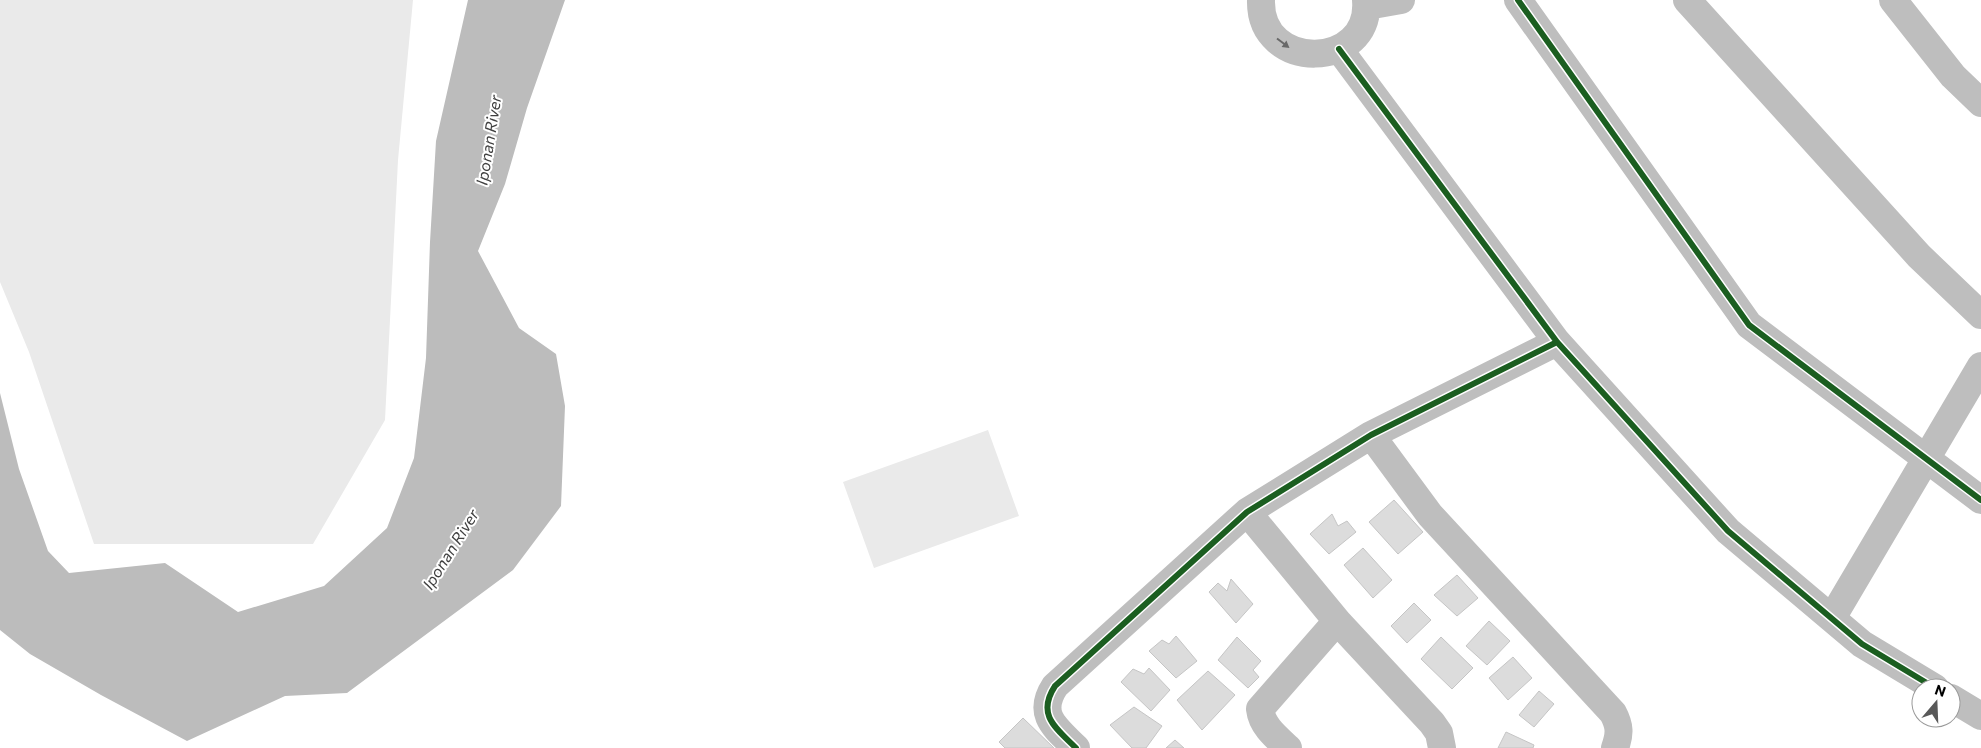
<svg xmlns="http://www.w3.org/2000/svg" width="1981" height="748" font-family="Commissioner,sans-serif">
<style>
.green{fill:#eaeaea}
.water{fill:#bcbcbc}
.building{fill:#dcdcdc;stroke:#c5c5c5}
.lines{fill:none;stroke-linecap:round;stroke-linejoin:round}
.minor{stroke:#bebebe;stroke-width:28}
.cycleway-casing{stroke:#fff;stroke-width:9}
.cycleway{stroke:#1b5e20;stroke-width:6}
.oneway{fill:#686868}
.labels{text-anchor:middle;dominant-baseline:central;stroke-width:4;stroke-linejoin:round;paint-order:stroke}
.water-label{font-size:16px;font-style:italic;fill:#404040;stroke:#fff}
</style>
<rect width="100%" height="100%" fill="#fff"/>
<path class="green" d="M0,0H413L398,160L385,420L313,544H94L29,352L0,282Z
M988,430L1019,516L874,568L843,482Z"/>
<path class="water" d="M468,0H565L527,108L505,184L478,251L519,328L556,354L565,406L561,506L513,570L347,693L285,696L187,741L101,695L30,654L0,630V393L19,469L48,551L69,573L165,563L238,612L324,586L387,528L414,458L426,358L430,242L436,141Z"/>
<path class="building" d="M1394,500L1423,532L1398,554L1369,522Z
M1332,514L1338,526L1347,521L1356,532L1329,554L1310,534Z
M1363,548L1392,580L1373,598L1344,565Z
M1457,575L1478,598L1457,616L1434,595Z
M1231,579L1253,604L1236,623L1209,592L1218,583L1227,591Z
M1414,603L1431,620L1407,643L1391,626Z
M1489,621L1510,641L1487,665L1466,646Z
M1176,636L1197,661L1176,678L1149,651L1162,640L1169,644Z
M1237,637L1261,661L1253,670L1259,677L1248,688L1218,660Z
M1441,637L1473,668L1452,689L1421,659Z
M1513,657L1532,678L1508,700L1489,678Z
M1149,668L1170,690L1151,711L1121,682L1133,669L1144,674Z
M1208,671L1235,695L1202,730L1177,700Z
M1539,691L1554,704L1534,727L1519,715Z
M1134,707L1162,726L1146,748H1132L1110,725Z
M1023,718L1054,748H1005L999,742Z
M1506,732L1534,745L1533,748H1498Z
M1175,740L1184,748H1166Z"/>
<g class="lines">
<path class="minor" d="M1261,0C1259,73 1372,70 1366,0
M1518,0L1749,325L1981,500
M1687,0L1919,256L1981,315
M1893,0L1953,76L1981,103
M1367,6L1401,0
M1339,49L1557,342L1728,531L1862,644L1935,688
M1371,435L1430,515L1613,713C1620,726 1620,734 1615,748
M1247,512L1337,621L1260,709C1262,726 1276,737 1288,748
M1832,618L1981,366
M1337,621L1432,723L1439,733L1442,748
M1951,698L1981,716
M1076,748C1056,728 1036,715 1055,686L1247,512L1371,435L1557,342"/>
<g class="cycleway-casing">
<path id="cycleway" d="M1518,0L1749,325L1981,500
M1339,49L1557,342L1728,531L1862,644L1935,688
M1076,748C1056,728 1036,715 1055,686L1247,512L1371,435L1557,342"/>
</g>
<use href="#cycleway" class="cycleway"/>
</g>
<defs><path id="oneway-solid" d="M-6-.8H1V-3.2L6.5 0L1 3.2V.8H-6Z" transform="scale(1.25)"/></defs>
<use class="oneway" href="#oneway-solid" transform="translate(1283 43) rotate(37)"/>
<g class="labels">
<g class="water-label">
<text transform="translate(488 140) rotate(-81)">Iponan River</text>
<text transform="translate(450 549) rotate(-58)">Iponan River</text>
</g>
</g>
<g transform="translate(1936 703) rotate(19)"><circle r="24" fill="#ffffff" stroke="#999999"/>
<path d="M0-4L9 19L0 12L-9 19Z" fill="#595959"/>
<text y="-8" font-size="14" font-weight="bold" text-anchor="middle" fill="#000000">N</text>
</g>
</svg>
